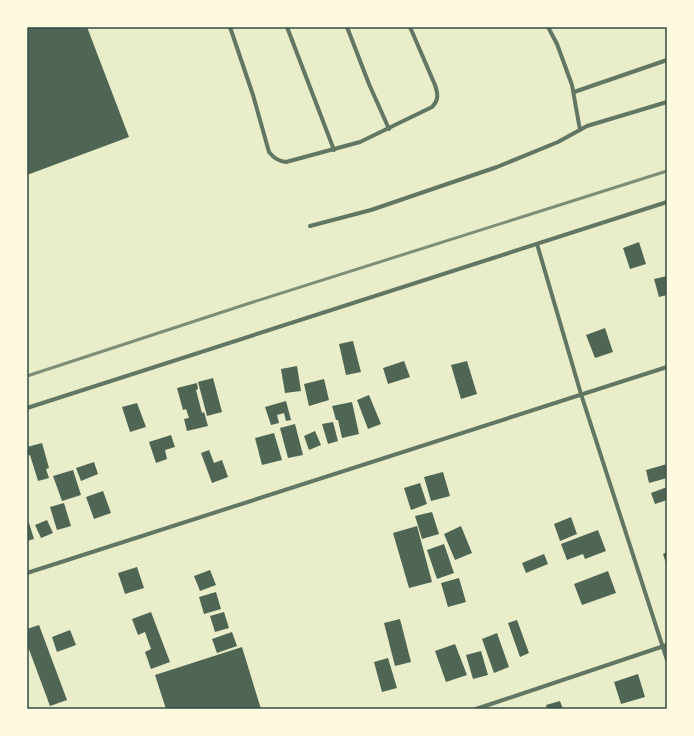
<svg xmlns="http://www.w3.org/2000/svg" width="694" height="736" font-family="Jost,sans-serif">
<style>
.building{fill:#4f6655}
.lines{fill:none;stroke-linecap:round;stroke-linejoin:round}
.minor{stroke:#617663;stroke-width:4}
.rail{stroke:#7c8e77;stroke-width:3}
.neatline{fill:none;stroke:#344e41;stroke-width:1.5}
</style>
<rect width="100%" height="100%" fill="#e9edc9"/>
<path class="building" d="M27,27H87L129,137L27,175Z
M639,242L646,264L630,269L623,248Z
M667,276V295L659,297L654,279Z
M605,328L613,352L595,358L586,335Z
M353,341L361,372L346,375L339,344Z
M404,361L410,377L388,384L383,368Z
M467,361L477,394L461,399L451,365Z
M297,366L301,391L285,393L281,369Z
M213,378L222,412L207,416L198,382Z
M324,379L329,400L309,406L304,384Z
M197,383L198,389L196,390L202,413L204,412L208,426L187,431L184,419L189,418L186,409L183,410L177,388Z
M369,395L381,424L368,429L357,400Z
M286,401L291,420L286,421L284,413L277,415L279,423L271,425L265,407Z
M352,402L359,434L342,438L338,420H336L332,406Z
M137,403L146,427L130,432L122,407Z
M333,422L338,441L328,444L322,424Z
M295,424L303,455L288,458L280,428Z
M315,431L321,445L309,450L304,436Z
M274,433L282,460L262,465L255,438Z
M171,435L175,447L165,450L167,459L156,463L149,442Z
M42,443L49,468L46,469L49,478L38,481L30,455L27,456V447Z
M209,450L214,463L222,460L228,477L212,483L201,453Z
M94,462L98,474L81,481L76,468Z
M667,464V478L649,483L646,470Z
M73,470L81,495L62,501L53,476Z
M443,472L450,496L431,501L424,477Z
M420,483L427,504L411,510L404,488Z
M667,487V500L655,504L651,493Z
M103,491L111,513L94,519L86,497Z
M64,503L71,526L57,530L50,507Z
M432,512L439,534L422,539L415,516Z
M571,517L577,534L560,541L554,524Z
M47,520L53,533L41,538L35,525Z
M27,523H29L34,539L27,541Z
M417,526L432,582L409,588L393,533Z
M461,526L472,553L455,560L444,534Z
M598,530L606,551L585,559L583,554L567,560L561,544Z
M444,544L454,573L437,579L427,550Z
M667,552V566L663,554Z
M544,554L548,564L526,573L522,563Z
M137,567L144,588L125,594L118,573Z
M210,570L216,585L200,591L194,576Z
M608,571L616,593L582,605L574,584Z
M459,578L466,602L448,607L441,583Z
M216,592L221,609L204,614L199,597Z
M151,612L170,662L151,669L145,652L151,649L145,632L138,635L132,619Z
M224,612L229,628L215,632L210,616Z
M400,619L411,662L395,666L384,623Z
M517,620L529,653L520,657L508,623Z
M39,625L67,700L50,706L27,644V629Z
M70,630L76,645L57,652L52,637Z
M232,632L237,646L217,653L212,639Z
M497,633L509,667L494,673L482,639Z
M455,644L467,675L446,682L435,651Z
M242,647L261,709H166L155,675Z
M481,651L488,675L473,679L466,655Z
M388,658L397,688L382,692L374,662Z
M638,674L645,697L621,704L614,682Z
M560,701L563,709H547L546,705Z"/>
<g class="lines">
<path class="minor" d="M230,27L253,95L269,152C274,158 278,161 286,162L360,142L432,107C439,100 438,94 435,85L410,27
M287,27L334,150
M347,27L369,84L389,129
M548,27L557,44L572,85L580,130
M574,92L667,60
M310,226L371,210L497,167L558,142L587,126L667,102
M537,244L581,394L667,660
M27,408L667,202
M27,573L667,367
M476,709L667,645"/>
<path class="rail" d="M27,376L247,304L667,171"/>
</g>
<rect width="694" height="736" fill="none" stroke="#fefae0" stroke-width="56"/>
<rect x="28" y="28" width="638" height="680" class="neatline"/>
</svg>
